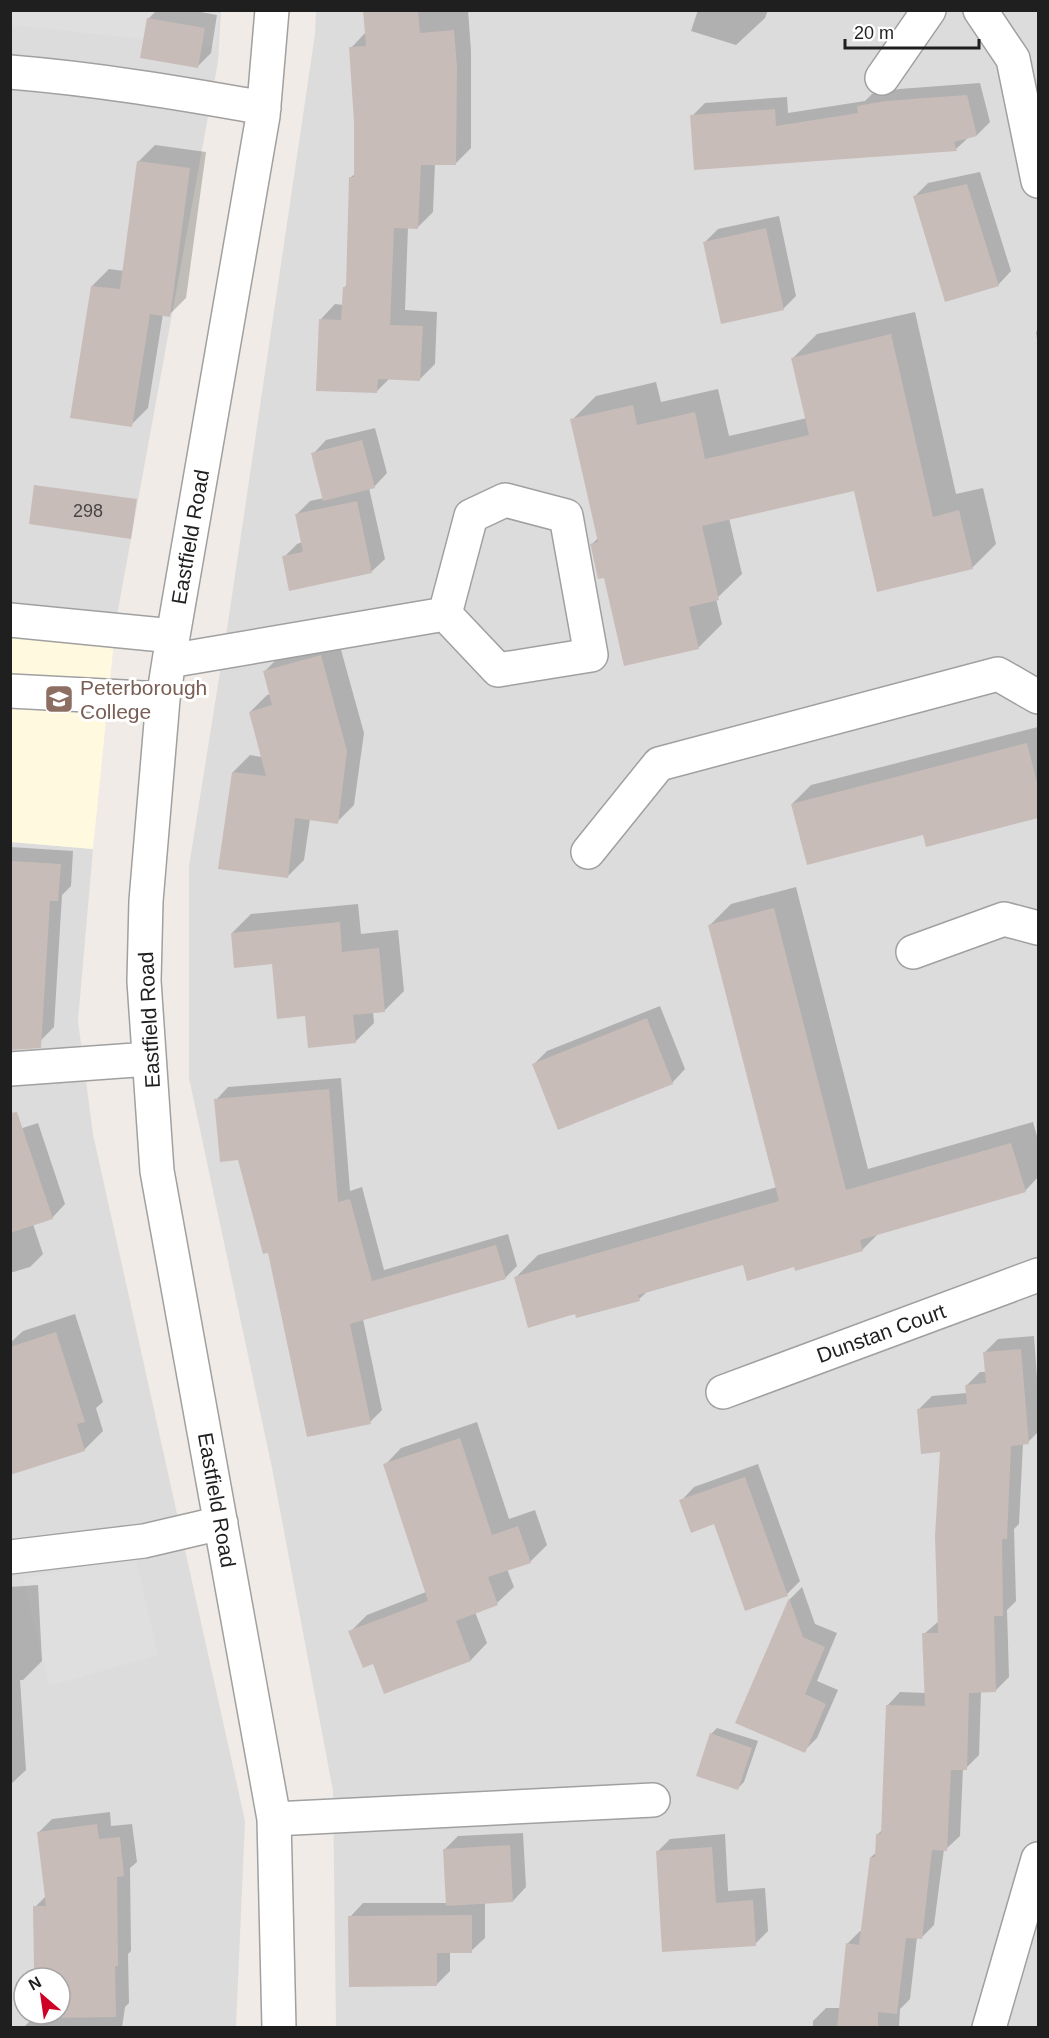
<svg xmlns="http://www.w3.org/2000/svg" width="1049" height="2038" font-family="Arial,sans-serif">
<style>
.residential{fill:#dddcdc;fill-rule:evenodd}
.education{fill:#fff9e0}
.parking{fill:#dfdfdf}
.shadow{fill:#0003}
.building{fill:#c8bcb9}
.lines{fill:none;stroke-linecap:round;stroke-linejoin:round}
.minor-casing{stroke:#a0a0a0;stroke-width:36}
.minor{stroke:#fff;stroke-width:33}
.labels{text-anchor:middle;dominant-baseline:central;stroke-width:6;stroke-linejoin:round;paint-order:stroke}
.number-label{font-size:18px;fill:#494646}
.street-label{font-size:21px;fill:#1f1f1f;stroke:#fff}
.education-label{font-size:21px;fill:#785e54;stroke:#fff;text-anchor:start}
</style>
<rect width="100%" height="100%" fill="#f0ebe6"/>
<path class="residential" d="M10,11H221L218,62L116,621L11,613Z
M316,11H1038V2027H336L333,1791L272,1468L189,1078V866L229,616L315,34Z
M10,842L93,849L78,1021L93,1134L245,1821L236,2027H11ZM24,1978H60V2014H24Z"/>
<path class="education" d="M10,613L116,621L93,849L11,842Z"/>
<path class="parking" d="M11,11H219L216,47L11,25Z
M135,1555L158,1655L49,1686L23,1579Z"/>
<path class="shadow" d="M157,10H190L217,15L211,53L198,66L148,19Z
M365,10H468L471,51V148L456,163H435L433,212L418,227H408L405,310L437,312L435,364L420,379L390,378L377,391L321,319L335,304L343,305L344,288L347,284L351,177L356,173V122L351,48L366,32Z
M698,10H768L765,18L736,45L691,31Z
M980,83L990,122L977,135L969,137L956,149L692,116L705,103L787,97L788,113L865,101L872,94L899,89Z
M155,145L206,152L186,298L169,315L163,314L148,408L131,425L92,286L109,269L124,271L138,162Z
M980,172L1011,271L998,285L915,196L928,183Z
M779,216L796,296L783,309L705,242L718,229Z
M915,312L956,494L983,488L996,544L972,568L855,489L729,518L742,574L716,599L722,624L698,648L605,576L592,544L599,537L572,420L596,396L656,382L661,402L718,389L729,436L807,418L793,358L817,334Z
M1038,329V347L1036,332Z
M375,428L387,473L374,487L369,488L385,559L371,572L284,557L297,544L302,542L297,514L310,501L324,498L313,454L326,440Z
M338,639L364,733L354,805L337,822L310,819L304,860L287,877L233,772L250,755L262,757L250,712L267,695L271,694L265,671L282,654Z
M1038,727V817L927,845L924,834L792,804L811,785Z
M10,847L73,851L71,886L62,895L54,1027L40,1041L10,1039Z
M796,887L868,1169L1033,1122L1038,1140V1177L1025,1191L880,1232L862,1250L795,1265L744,1263L648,1291L639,1299L576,1312L516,1277L538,1255L777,1187L709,926L731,904Z
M358,904L361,934L398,930L404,991L385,1010L373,1012L374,1023L355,1042L307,1015L273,963L232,933L251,914Z
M660,1006L685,1069L672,1083L533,1065L547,1051Z
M341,1078L350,1191L362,1187L384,1270L508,1234L517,1266L505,1278L363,1319L382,1410L370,1422L269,1251L239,1159L216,1100L228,1087Z
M38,1123L65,1204L52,1218L33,1224L43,1254L30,1267L10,1273V1132Z
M75,1314L103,1402L96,1408L103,1431L84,1450L10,1474V1343L23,1331Z
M1034,1336L1038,1393V1432L1028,1442L1023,1443L1019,1524L1014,1529L1016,1601L1007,1610L1009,1677L995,1691H981L979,1755L966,1768H963L960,1836L946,1849H944L934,1925L921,1938L917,1937L910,1999L900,2009L899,2028H813V2021L826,2008H840L847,1944L860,1931H862L871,1857L877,1852V1835L883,1829L887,1706L900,1692L926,1693L924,1634L939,1621L941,1450L919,1409L932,1396L967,1393V1385L980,1372H986L984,1353L998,1339Z
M477,1422L509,1519L535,1510L547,1545L530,1562L507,1569L514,1587L497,1603L475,1612L487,1643L471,1660L385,1692L374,1662L350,1632L367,1615L426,1592L385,1465L401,1448Z
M758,1464L800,1581L787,1594L714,1522L681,1501L694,1487Z
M38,1585L42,1661L23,1680H20L26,1770L10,1785V1587Z
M802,1587L815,1624L837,1633L817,1681L838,1690L817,1738L804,1751L737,1722L790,1599Z
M717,1728L758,1741L744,1782L738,1788L711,1734Z
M110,1812L111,1826L132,1824L137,1862L130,1868L131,1951L128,1954L129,2003L125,2007L122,2028H23L31,2020H36V2014H60V1978H36L35,1907L46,1896L39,1832L52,1819Z
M523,1833L526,1887L513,1901L485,1902V1938L471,1951H450V1971L437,1984L350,1917L363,1903H447L445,1849L458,1836Z
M725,1834L728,1891L765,1888L768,1931L755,1944L657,1852L670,1839Z"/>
<path class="building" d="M363,10H418L420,33L454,30L457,67L456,165H421L418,229L394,228L390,325L423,326L420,381L378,379L377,393L316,391L319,319L341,320L343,287H346L349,177H354V122L349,47L366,46Z
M147,18L205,28L198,68L140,58Z
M967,95L977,136L954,142L957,151L694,170L690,115L775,109L776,126L858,113L857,106L885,101Z
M137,161L190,168L170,317L150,314L132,427L70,418L91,286L120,289Z
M967,184L999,286L945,302L913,196Z
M766,228L784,310L721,324L703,242Z
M891,334L933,517L959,510L973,569L877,592L854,491L702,526L719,600L689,607L699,649L624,666L604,578L598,579L591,547L590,544L598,542L570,419L633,405L637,425L695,412L705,459L809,435L791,358Z
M362,440L375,488L323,501L311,453Z
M34,485L137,499L131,539L29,524Z
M357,501L372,573L289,591L282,556L303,552L295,514Z
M321,655L347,751L338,824L295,818L288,878L218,869L232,772L266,776L249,712L272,705L263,671Z
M1027,743L1038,787V818L926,847L923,835L807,865L791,804Z
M10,861L61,864L58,901H50L41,1048L10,1050Z
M774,908L846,1190L1011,1143L1026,1192L860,1240L863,1251L795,1271L794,1267L747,1281L743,1265L638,1295L640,1301L576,1318L575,1314L528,1328L514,1277L779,1201L708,925Z
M340,922L342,952L379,948L385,1012L353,1015L356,1043L308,1048L305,1016L277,1019L272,964L234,968L231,933Z
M647,1018L673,1084L558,1130L532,1064Z
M329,1089L338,1202L350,1199L372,1281L496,1245L506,1279L350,1324L371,1424L307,1437L268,1253L263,1254L238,1160L220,1162L214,1099Z
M17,1112L53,1219L10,1233V1113Z
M56,1332L85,1422L77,1424L85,1451L10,1475V1347Z
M1021,1349L1029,1444L1011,1446L1007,1539H1002L1003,1616H994L996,1692L969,1693L967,1770H951L947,1851L932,1850L922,1939L906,1938L897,2014L878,2012V2028H837L846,1943L859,1945L870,1857H875L876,1834H881L886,1705L925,1706L922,1633H938L935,1536L940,1452L921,1454L917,1409L967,1404L965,1385L986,1383L983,1352Z
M460,1438L492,1535L518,1526L531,1563L488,1577L498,1605L456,1621L471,1661L384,1694L373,1664L363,1668L348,1631L428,1601L383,1464Z
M745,1477L788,1596L745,1611L714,1524L691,1533L679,1500Z
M789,1598L803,1637L825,1647L805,1694L826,1704L805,1753L735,1723Z
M710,1733L752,1748L738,1790L696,1776Z
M97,1824L99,1839L120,1837L124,1876L117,1877L118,1966H115L116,2017L52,2018V2014H60V1978H51V1969H34L33,1906H46L37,1832Z
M510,1845L513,1902L446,1906L443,1849Z
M712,1847L716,1903L753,1900L756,1946L662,1952L656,1851Z
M472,1915V1953H437V1986L349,1987L348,1916Z"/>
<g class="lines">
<g class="minor-casing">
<path id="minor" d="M272,10L263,116L173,636L163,699L146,901L144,981L157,1171L274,1819L279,2028
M980,10L1013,59L1038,181
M10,72C96,79 180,93 264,108
M882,78L929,10
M10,620L173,636
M169,661L445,614L471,516L505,500L566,516L591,655L498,670L445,614
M10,691L163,699
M588,852L659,764L998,674L1038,697
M913,952L1004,919L1038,928
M10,1069L149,1059
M723,1392L1038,1275
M10,1557L144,1541L221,1523
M274,1819L653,1800
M989,2028L1038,1859"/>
</g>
<use href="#minor" class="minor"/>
</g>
<defs>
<g id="university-square" transform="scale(1.5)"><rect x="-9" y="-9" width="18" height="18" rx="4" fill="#8d6e63" stroke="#fff"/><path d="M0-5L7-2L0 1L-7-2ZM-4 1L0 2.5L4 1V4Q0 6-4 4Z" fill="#fff"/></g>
</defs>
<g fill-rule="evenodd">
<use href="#university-square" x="59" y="699"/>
</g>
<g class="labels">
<g class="number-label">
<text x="88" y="511">298</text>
</g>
<g class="street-label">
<text transform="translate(190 537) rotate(-80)">Eastfield Road</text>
<text transform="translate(149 1020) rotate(-93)">Eastfield Road</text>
<text transform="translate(881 1333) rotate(-20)">Dunstan Court</text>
<text transform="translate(217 1500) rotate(80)">Eastfield Road</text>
</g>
<g class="education-label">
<text x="80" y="687">Peterborough<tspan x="80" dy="24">College</tspan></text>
</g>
</g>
<rect width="1049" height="2038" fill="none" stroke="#1f1f1f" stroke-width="24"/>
<g transform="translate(42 1996) rotate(331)"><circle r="28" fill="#ffffff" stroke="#a5a5a5" stroke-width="1.5"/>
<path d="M0-4.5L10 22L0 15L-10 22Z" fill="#ce0025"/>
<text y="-9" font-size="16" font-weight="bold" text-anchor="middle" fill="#1f1f1f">N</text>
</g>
<path d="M845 39v9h134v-9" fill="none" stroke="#1f1f1f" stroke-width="3"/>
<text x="854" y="39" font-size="18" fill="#1f1f1f" stroke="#ffffff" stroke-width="4.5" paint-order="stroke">20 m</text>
</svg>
